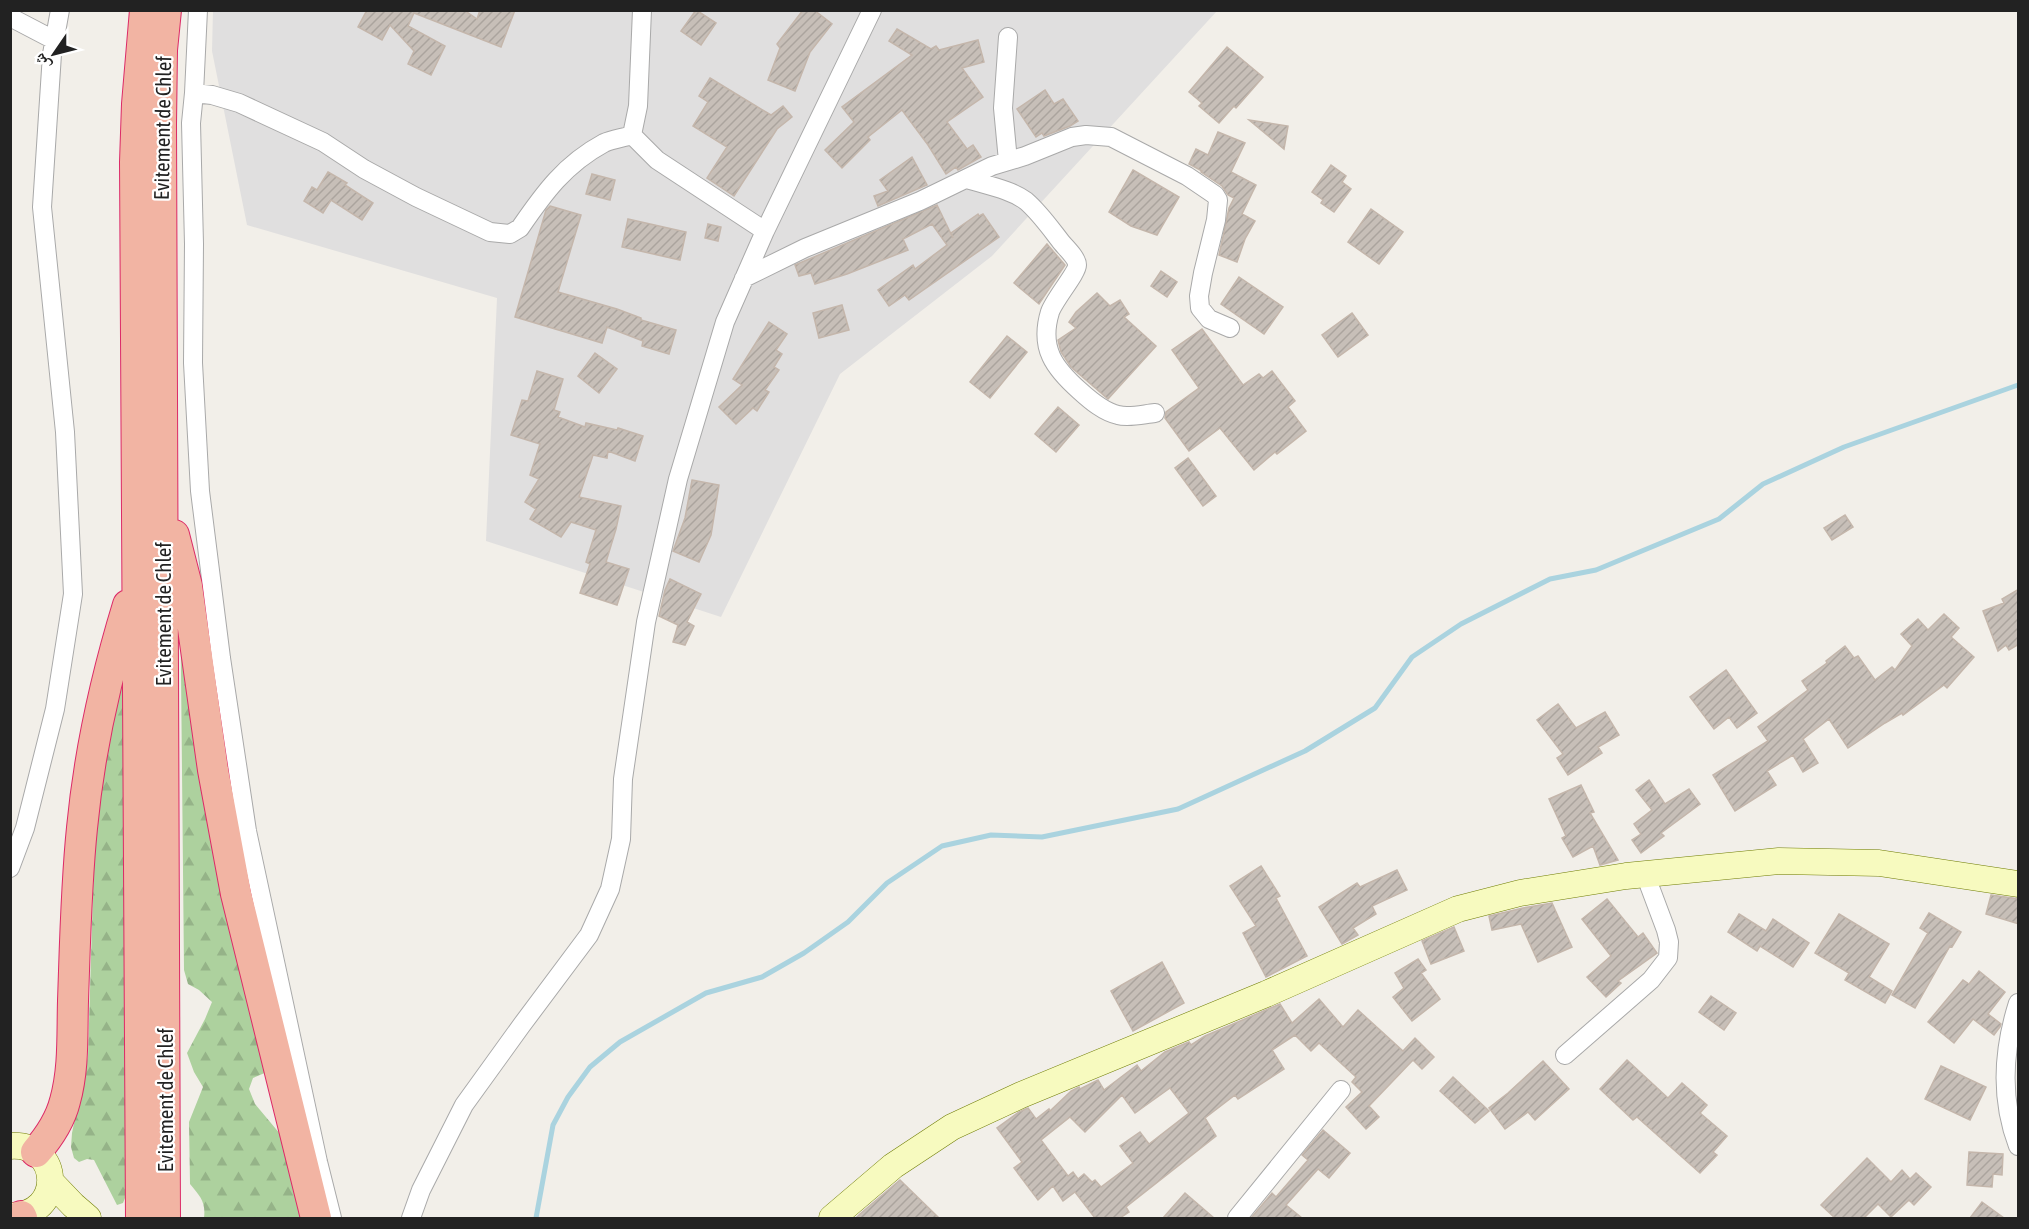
<svg xmlns="http://www.w3.org/2000/svg" width="2029" height="1229" font-family="'Asap Condensed','Noto Naskh Arabic',sans-serif">
<style>
.residential{fill:#e0dfdf}
.forest{fill:url(#forest-firs)}
.lines{fill:none;stroke-linecap:round;stroke-linejoin:round}
.stream{stroke:#aad3df;stroke-width:5}
.building{fill:url(#building-hatch);stroke:#c4b6ab;stroke-width:1.5;fill-rule:evenodd}
.minor-casing{stroke:#a9a9a9;stroke-width:20}
.secondary-casing{stroke:#707d05;stroke-width:27}
.trunk-casing{stroke:#dc2a67;stroke-width:32}
.minor{stroke:#fff;stroke-width:18}
.secondary{stroke:#f7fabf;stroke-width:26}
.trunk{stroke:#f2b4a3;stroke-width:30}
.labels{text-anchor:middle;dominant-baseline:central;stroke-width:4.5;stroke-linejoin:round;paint-order:stroke}
.street-label{font-size:21px;fill:#222;stroke:#fff}
</style>
<defs>
<pattern id="forest-firs" width="22" height="20" patternUnits="userSpaceOnUse" patternTransform="scale(1.5)"><rect width="22" height="20" fill="#add19e"/><path d="M5 1l3.5 6h-7zM16 11l3.5 6h-7z" fill="#95b388"/></pattern>
<pattern id="building-hatch" width="6" height="6" patternUnits="userSpaceOnUse" patternTransform="scale(1.5)"><rect width="6" height="6" fill="#c7bfb8"/><path d="M-1 1l2-2M0 6l6-6M5 7l2-2" fill="none" stroke="#aba49e"/></pattern>
</defs>
<rect width="100%" height="100%" fill="#f2efe9"/>
<path class="residential" d="M213,10L1217,11L992,256L840,374L721,617L486,541L497,298L247,225L212,51Z"/>
<path class="forest" d="M180,573L267,1072L253,1078L249,1089L255,1104L291,1147L310,1218H204C206,1202 200,1196 190,1184L189,1122L203,1087L194,1072L187,1053L205,1019L212,1002L199,990L188,984L184,970Z
M123,664L128,1134L125,1198L123,1203L117,1205L94,1160L87,1159L79,1162L74,1158L71,1147L72,1133L88,1056L96,794Z"/>
<g class="lines">
<path class="stream" d="M536,1218L553,1125L568,1097L590,1067L620,1042L706,993L762,977L804,953L848,922L887,883L942,846L991,835L1042,837L1178,809L1305,751L1375,708L1412,657L1461,624L1550,579L1596,570L1719,519L1763,484L1844,447L2018,385"/>
</g>
<path class="building" d="M367,10H464L477,19L480,10H515L501,47L414,13L408,26L445,46L431,75L408,64L414,51L390,25L382,40L358,27Z
M696,10L716,23L701,45L681,31Z
M803,10H814L832,24L810,52L795,91L768,80L780,48L777,44Z
M897,29L931,49L936,46L939,50L978,40L984,62L962,68L983,97L947,122L967,149L973,145L981,157L958,170L956,167L946,174L928,145L902,110L868,137L870,140L842,168L825,150L854,122L842,107L912,55L889,41Z
M1227,47L1263,77L1236,108L1234,106L1219,123L1199,106L1202,103L1189,92Z
M710,78L771,115L783,106L792,117L777,129L734,196L707,178L727,147L693,126L708,102L699,96Z
M1045,90L1054,104L1063,99L1078,121L1070,126L1044,136L1042,133L1036,137L1017,109Z
M1249,120L1288,126L1284,149Z
M1218,132L1245,143L1231,172L1256,185L1242,214L1255,221L1245,239L1237,262L1219,255L1229,208L1234,198L1228,195L1222,186L1201,172L1202,171L1189,164L1196,149L1208,155Z
M912,157L927,185L878,206L874,196L888,191L880,180Z
M1331,165L1346,176L1342,182L1351,189L1334,212L1321,203L1323,200L1312,192Z
M1133,170L1179,197L1157,235L1131,226L1109,212Z
M328,172L347,183L345,185L373,203L362,220L331,200L323,213L304,201L312,187L317,190Z
M592,174L615,180L610,200L586,194Z
M937,205L953,238L951,233L978,214L979,216L983,214L999,237L909,300L905,295L889,306L878,290L913,265L915,269L947,245L932,224L903,239L908,250L847,274L815,284L811,273L799,276L795,265Z
M550,206L581,215L558,292L617,309L641,318V320L676,330L669,354L642,346L643,341L607,327L602,343L515,317L546,210Z
M1371,209L1403,232L1379,264L1348,242Z
M628,219L686,232L680,260L622,247Z
M708,224L721,227L718,241L705,238Z
M1047,244L1065,265L1039,304L1014,283Z
M1161,271L1177,282L1167,297L1151,286Z
M1239,277L1283,307L1264,334L1221,304Z
M1097,293L1110,306L1120,300L1129,314L1124,317L1156,346L1108,399L1071,367L1061,352L1058,340L1076,328L1069,322L1076,312Z
M842,305L849,330L819,338L813,313Z
M1352,313L1368,335L1338,357L1322,335Z
M769,322L787,334L776,350L782,354L774,367L779,370L765,390L769,392L757,411L753,408L736,424L719,407L742,385L733,379Z
M1202,329L1243,385L1259,374L1263,378L1272,371L1295,401L1288,407L1306,431L1277,454L1275,452L1254,470L1220,428L1189,451L1165,418L1166,412L1199,388L1172,350Z
M1007,336L1027,352L990,398L970,382Z
M595,353L617,369L599,393L578,376Z
M537,371L563,379L554,410L560,412L558,417L585,427L586,423L617,430L618,428L643,436L635,461L608,451L607,458L593,455L579,497L621,506L616,529L606,562L629,569L617,605L580,593L590,564L586,562L596,530L571,522L561,537L530,519L536,509L525,502L539,479L530,475L540,444L511,435L522,400L528,401Z
M1058,407L1079,425L1056,452L1035,434Z
M1188,458L1216,496L1203,506L1175,468Z
M692,480L719,485L711,535L699,562L673,551L685,518Z
M1845,515L1853,527L1832,540L1824,528Z
M670,579L701,594L687,622L694,626L685,645L673,642L678,625L659,616L665,590Z
M2019,589V644L2009,650L2006,645L1998,651L1983,611L2004,603L2002,599Z
M1944,614L1959,628L1951,637L1974,657L1947,688L1944,685L1903,715L1902,713L1885,723L1848,748L1829,719L1803,739L1818,763L1803,772L1793,755L1767,771L1776,785L1735,811L1713,775L1768,741L1758,727L1808,690L1802,681L1827,663L1826,661L1845,646L1854,658L1858,656L1875,680L1892,667L1895,670L1912,646L1901,634L1918,619L1928,630Z
M1726,670L1757,713L1737,728L1729,717L1714,729L1690,697Z
M1558,704L1576,728L1605,712L1619,735L1598,747L1602,753L1568,775L1557,758L1563,754L1537,720Z
M1649,780L1665,804L1689,789L1700,804L1661,833L1664,836L1641,853L1632,840L1641,834L1634,824L1652,810L1636,790Z
M1581,785L1594,812L1590,813L1618,860L1600,865L1593,846L1573,857L1562,838L1566,836L1549,799Z
M1261,866L1280,896L1276,898L1307,956L1266,977L1243,933L1256,926L1230,886Z
M1397,870L1407,890L1372,906L1376,914L1353,928L1358,935L1342,944L1319,907L1357,883L1360,887Z
M1991,895L2019,899V924L1986,914Z
M1607,899L1638,937L1643,933L1657,953L1618,981L1621,983L1606,997L1587,977L1611,956L1582,919Z
M1552,903L1572,947L1538,962L1521,924L1492,930L1489,916L1523,908Z
M1929,913L1961,932L1952,947L1950,946L1915,1008L1892,995L1928,933L1920,928Z
M1739,914L1766,931L1773,919L1809,943L1793,967L1760,946L1757,951L1728,932Z
M1839,914L1889,944L1869,977L1892,991L1885,1003L1845,980L1849,973L1815,953Z
M1454,927L1464,951L1431,964L1422,941Z
M1418,959L1426,970L1421,973L1440,999L1412,1021L1393,997L1404,988L1395,973Z
M1162,962L1184,1003L1133,1031L1111,991Z
M1979,971L2005,992L1988,1014L2001,1024L2000,1027L1994,1035L1973,1019L1954,1043L1928,1022L1963,980L1969,984Z
M1711,996L1736,1013L1724,1030L1699,1012Z
M1319,999L1343,1027L1358,1010L1403,1051L1415,1038L1434,1057L1422,1069L1413,1060L1369,1106L1379,1117L1366,1129L1346,1107L1362,1092L1352,1082L1356,1077L1319,1043L1311,1051L1295,1035L1272,1050L1284,1069L1238,1099L1235,1095L1205,1118L1216,1136L1126,1207L1129,1212L1120,1218H1095L1075,1192L1063,1201L1053,1186L1038,1200L1014,1168L1022,1162L997,1128L1019,1112L1028,1108L1036,1119L1049,1109L1050,1111L1071,1091L1079,1087L1080,1089L1098,1080L1104,1090L1137,1065L1141,1071L1165,1052L1189,1042L1191,1045L1205,1036L1280,1004L1292,1023ZM1170,1088L1189,1113L1149,1144L1140,1132L1120,1146L1133,1163L1101,1187L1095,1180L1092,1182L1084,1174L1078,1179L1073,1172L1068,1176L1041,1140L1070,1117L1085,1132L1122,1095L1135,1113Z
M1627,1060L1668,1098L1682,1083L1707,1105L1700,1113L1727,1136L1713,1152L1717,1155L1700,1173L1637,1117L1633,1120L1600,1089Z
M1543,1061L1569,1089L1535,1120L1528,1112L1505,1129L1489,1108L1508,1093Z
M1941,1066L1986,1087L1970,1120L1925,1099Z
M1453,1077L1489,1111L1475,1123L1440,1091Z
M1323,1130L1350,1153L1329,1178L1318,1169L1286,1205L1302,1218H1251L1272,1193L1276,1197L1308,1160L1302,1155Z
M1969,1152L2003,1154L2002,1175L1993,1174L1992,1187L1967,1185Z
M1867,1158L1891,1182L1902,1170L1910,1179L1916,1173L1931,1187L1914,1205L1909,1200L1891,1217L1878,1204L1864,1218H1835L1821,1205Z
M900,1180L939,1218H856L860,1214Z
M1185,1193L1214,1218H1163Z
M1982,1202L2004,1218H1970Z"/>
<g class="lines">
<g class="minor-casing">
<path id="minor" d="M10,17L54,40
M1008,37L1003,108L1008,161
M194,93L198,10
M632,135L657,160L765,231
M632,135L638,106L642,10
M967,179C985,185 1010,189 1026,201C1040,213 1051,229 1062,243C1066,248 1077,258 1077,265C1077,273 1054,300 1050,312C1039,348 1054,368 1080,391C1091,401 1104,412 1118,415C1129,418 1144,414 1155,413
M744,278L805,248L920,201L992,166L1025,156L1072,137L1086,135L1111,137L1187,176L1215,195L1218,200L1216,220L1203,273L1199,296L1200,308L1209,319L1230,328
M10,868L25,828L55,709L73,594L65,432L42,207L52,54L60,10
M2018,1003C2003,1050 2000,1099 2018,1146
M1565,1055L1651,980L1668,958L1669,942L1666,930L1645,874
M332,1218L318,1162L247,831L221,658L200,491L193,363L194,244L191,123L194,93L212,95L239,103L323,142L364,169L416,197L490,232L510,234L520,228C544,193 565,164 604,143C612,139 623,138 632,135
M411,1218L421,1190L464,1105L521,1026L589,935L610,889L621,839L623,779L646,622L678,479L725,322L765,231L872,10
M1237,1218L1341,1090"/>
</g>
<g class="secondary-casing">
<path id="secondary" d="M10,1146C62,1142 65,1216 10,1216
M51,1182L73,1205L88,1218
M832,1218L893,1166L952,1127L1021,1095L1266,994L1458,909L1520,893L1626,876L1779,861L1879,863L2018,884"/>
</g>
<g class="trunk-casing">
<path id="trunk" d="M174,535L187,586L213,770L236,894L316,1218
M36,1152C49,1137 60,1121 65,1101C74,1069 72,1035 73,1001C75,944 76,886 82,828C89,754 106,677 128,605
M21,1216L22,1218
M141,1218L135,162L137,104L145,10
M165,1218L161,124L162,50L166,10"/>
</g>
<use href="#minor" class="minor"/>
<use href="#secondary" class="secondary"/>
<use href="#trunk" class="trunk"/>
</g>
<g class="labels">
<g class="street-label">
<text transform="translate(162 128) rotate(-89)">Evitement de Chlef</text>
<text transform="translate(163 614) rotate(-90)">Evitement de Chlef</text>
<text transform="translate(165 1100) rotate(-90)">Evitement de Chlef</text>
</g>
</g>
<rect width="2029" height="1229" fill="none" stroke="#222222" stroke-width="24"/>
<g transform="translate(54 54) rotate(235)" stroke="#ffffff" stroke-width="4.5" paint-order="stroke">
<path d="M0-4.5L10 22L0 15L-10 22Z" fill="#222222"/>
<text y="-9" font-size="16" font-weight="bold" text-anchor="middle" fill="#222222">ش</text>
</g>
</svg>
